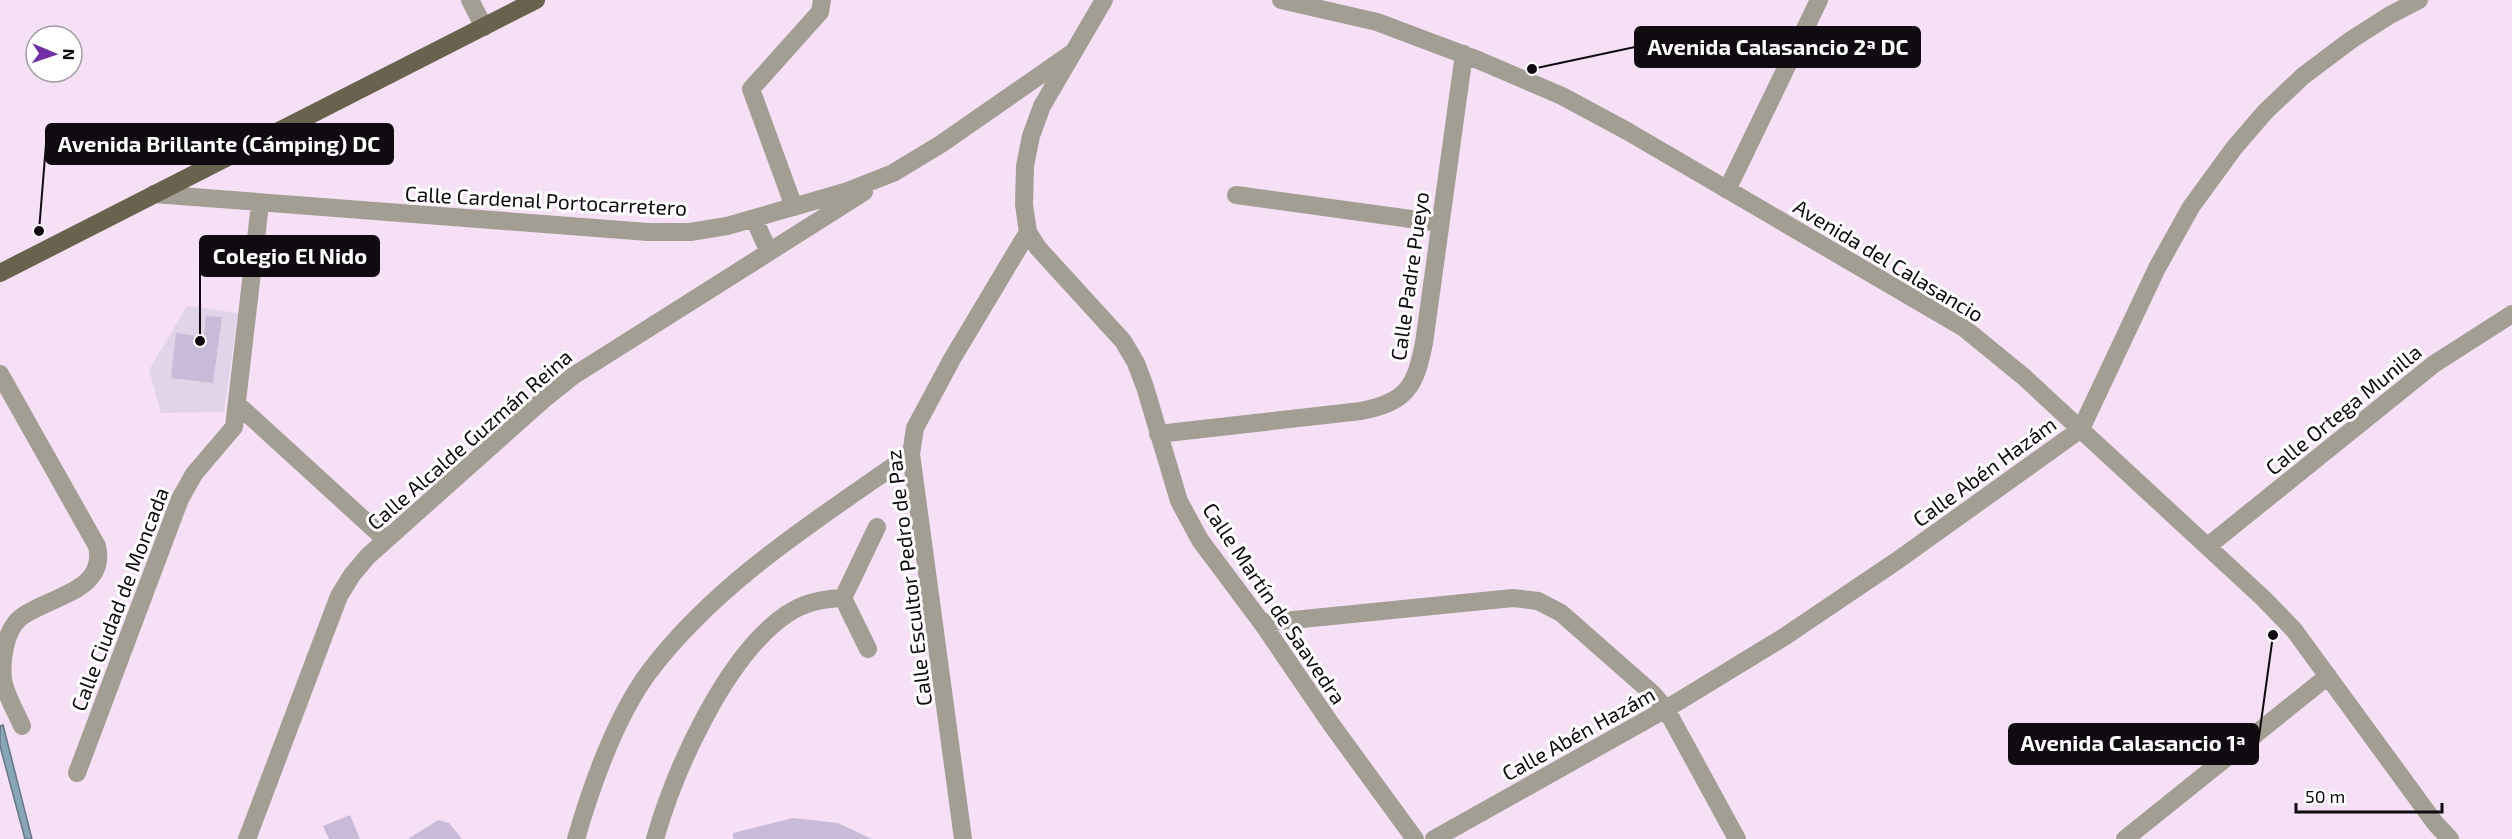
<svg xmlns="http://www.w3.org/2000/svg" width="2512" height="839" font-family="'Exo 2',sans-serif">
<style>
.education{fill:#e2d4e8}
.water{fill:#88a6b8;stroke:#647786;stroke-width:1.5}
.building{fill:#c9bbd8}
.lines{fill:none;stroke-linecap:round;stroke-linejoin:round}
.minor{stroke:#a29e93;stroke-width:18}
.major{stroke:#69624e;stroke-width:18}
.labels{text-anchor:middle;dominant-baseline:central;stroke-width:6;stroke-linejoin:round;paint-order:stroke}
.street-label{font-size:21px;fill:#100a11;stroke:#fff}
.leader{fill:none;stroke:#100a11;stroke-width:2}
.callout-dot{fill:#100a11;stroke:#fff;stroke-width:2}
.callout{fill:#100a11;stroke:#100a11;stroke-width:2}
.callout-label{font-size:22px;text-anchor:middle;font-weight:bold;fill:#fff}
</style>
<rect width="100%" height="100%" fill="#f5e0f5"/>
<path class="education" d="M187,306L238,313L224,412L161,413L149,370Z"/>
<path class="water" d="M3,725L32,839H25L0,746V726Z"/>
<path class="building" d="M206,316L222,317L213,383L171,378L176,333L204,337Z
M350,815L360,839H329L323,826Z
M793,818L838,823L872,839H733V833Z
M438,820L449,823L462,839H408Z"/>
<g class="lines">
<path class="minor" d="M470,0L484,27
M1281,0L1377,22L1478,60L1562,96L1627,131L1964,328L2024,377L2263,598L2294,630L2435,823L2450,839
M1727,190L1819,0
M154,194L648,232H690L727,226L845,192L893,173L941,144L1072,53
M1236,195L1440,223
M794,207L751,89L820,12L822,0
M754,219L769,252
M1028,232L1038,248L1123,341L1136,363L1145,387L1179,501L1200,540L1262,623L1331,724L1415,839
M0,374L97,546C108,592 46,597 20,618C5,631 1,660 3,679C5,694 16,712 22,726
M237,404L386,540
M1158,434L1361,411C1407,402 1415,387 1424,343L1464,54
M2208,546L2434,364L2512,314
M843,598L877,527
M843,598L868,649
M1262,623L1513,598L1538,601L1561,613L1652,693L1666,709L1737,839
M77,773L180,499L194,474L234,427L260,204
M247,839L339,596L352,575L368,556L543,400L573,376L864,192
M576,839C592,784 615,718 649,672C718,581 818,519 911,454
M655,839C675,769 726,655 787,614C805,602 823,599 843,598
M963,839L911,454L915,428L952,359L1028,232L1024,205L1025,166L1031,136L1042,106L1104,0
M1434,839L1666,709L1784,637L1898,560L2081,429L2157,268L2191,207L2234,148L2265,112L2303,76L2351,40L2390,15L2419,0
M2125,839L2328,676"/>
<path class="major" d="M0,273L536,0"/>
</g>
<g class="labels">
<g class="street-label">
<text transform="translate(546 200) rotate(3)">Calle Cardenal Portocarretero</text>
<text transform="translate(1889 260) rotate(31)">Avenida del Calasancio</text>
<text transform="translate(1409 276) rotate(-82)">Calle Padre Pueyo</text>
<text transform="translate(2343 409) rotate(-39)">Calle Ortega Munilla</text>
<text transform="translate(469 439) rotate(-41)">Calle Alcalde Guzmán Reina</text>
<text transform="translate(1984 471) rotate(-36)">Calle Abén Hazám</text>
<text transform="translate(908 578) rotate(-97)">Calle Escultor Pedro de Paz</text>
<text transform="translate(119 599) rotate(-69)">Calle Ciudad de Moncada</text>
<text transform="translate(1275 603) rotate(56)">Calle Martín de Saavedra</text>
<text transform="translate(1578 733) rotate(-29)">Calle Abén Hazám</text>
</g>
</g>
<path class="leader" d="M1532 69L1635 47M39 231L46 144M200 341L200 256M2273 635L2258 744"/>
<g class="callout-dot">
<circle cx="1532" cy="69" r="6"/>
<circle cx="39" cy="231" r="6"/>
<circle cx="200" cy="341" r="6"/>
<circle cx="2273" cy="635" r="6"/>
</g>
<g class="callout">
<rect x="1635" y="27" width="285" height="40" rx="6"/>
<rect x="46" y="124" width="347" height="40" rx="6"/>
<rect x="200" y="236" width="179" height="40" rx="6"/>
<rect x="2009" y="724" width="249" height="40" rx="6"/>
</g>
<g class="callout-label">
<text x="1778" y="55">Avenida Calasancio 2ª DC</text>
<text x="219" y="152">Avenida Brillante (Cámping) DC</text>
<text x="290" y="264">Colegio El Nido</text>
<text x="2133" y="751">Avenida Calasancio 1ª</text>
</g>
<g transform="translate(54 54) rotate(92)"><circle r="28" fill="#ffffff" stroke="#9f9da0" stroke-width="1.5"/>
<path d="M0-4.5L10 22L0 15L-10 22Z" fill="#702fa4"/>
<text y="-9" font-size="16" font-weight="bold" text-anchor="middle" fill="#100a11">N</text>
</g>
<path d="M2296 803v9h146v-9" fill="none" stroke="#100a11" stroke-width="3"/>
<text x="2305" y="803" font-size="18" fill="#100a11" stroke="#ffffff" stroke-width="4.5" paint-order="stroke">50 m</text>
</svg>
